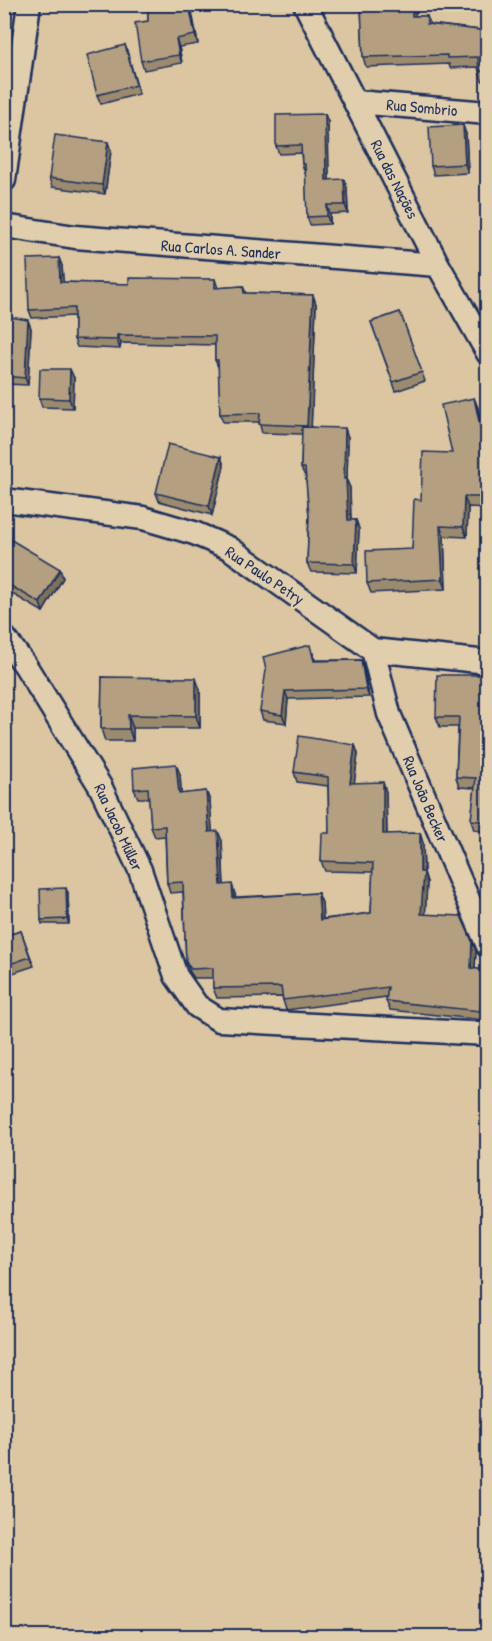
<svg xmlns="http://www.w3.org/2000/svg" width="492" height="1641" font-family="'Patrick Hand',sans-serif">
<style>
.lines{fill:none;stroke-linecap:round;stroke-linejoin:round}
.minor-casing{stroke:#1b2f5e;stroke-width:27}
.minor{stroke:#e1ceac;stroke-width:22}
.wall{fill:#9b8a6e;stroke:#1b2f5e;stroke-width:1.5}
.shaded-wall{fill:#7e705a;stroke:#1b2f5e;stroke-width:1.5}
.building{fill:#b4a080;stroke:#1b2f5e;stroke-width:1.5}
.labels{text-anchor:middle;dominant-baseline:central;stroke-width:4.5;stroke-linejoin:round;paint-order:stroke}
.street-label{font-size:16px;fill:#1b2f5e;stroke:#e1ceac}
</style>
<rect width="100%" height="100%" fill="#dcc6a1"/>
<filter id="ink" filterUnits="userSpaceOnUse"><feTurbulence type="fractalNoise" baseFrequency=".0167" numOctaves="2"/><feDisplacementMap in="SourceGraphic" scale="12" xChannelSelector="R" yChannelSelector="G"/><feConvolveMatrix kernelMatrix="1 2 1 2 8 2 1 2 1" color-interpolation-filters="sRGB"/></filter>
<g filter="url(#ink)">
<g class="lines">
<g class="minor-casing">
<path id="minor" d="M305,4L438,265L488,353
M356,102L488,113
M4,180L29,4
M4,226L75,237L438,265
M4,500L143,518L194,533L229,548L373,650L488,662
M4,637L25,665L100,786L140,870L176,976L197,1006L219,1020L488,1034
M373,650L389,714L488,946"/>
</g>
<use href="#minor" class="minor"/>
</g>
<path class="wall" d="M148,4H253L191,6L198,44L179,47L182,63L144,70L141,61L148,21Z
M361,4H415V16H427L430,24L488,31V81H482L479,71L478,67L450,68L449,64L366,67L363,57Z
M125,45L139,94L101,104L97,95Z
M328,122L329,180L347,188L348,213L330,214V224L310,225L307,217L306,173H305L302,164L301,153L279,154L276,146Z
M466,134L468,173L434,175L431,166Z
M111,151L105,194L52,187L49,178Z
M59,258L62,266L63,282L129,284L215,279L218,288L243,286L246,293L313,295L316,304L311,427L348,437L347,481L350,488L351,520H356L359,529L357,573L311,572L307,563L309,516L306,476H305L301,468L302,434L262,433L259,422H223L220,414L219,369L215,360V345L121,343L120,349L77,347L74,339V316L32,318L29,310Z
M400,312L425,381L396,391L371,322Z
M4,316L31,328L28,385L4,384Z
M74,378L73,408L42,407L39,398Z
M474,398L478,408L488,453V508L468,507L467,537L444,536L446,589L371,593L367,583L412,549L421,500L452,453Z
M221,457L224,466L212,515L159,501L156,493Z
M4,545L63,578L43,612L4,589Z
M313,653L315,660H361L364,669L369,697L288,699L286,723L263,720L260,711Z
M102,677L200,690V728H133V741H105L101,729Z
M488,681V832L474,830L471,820L475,788L459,787L456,777L458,727H440L436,717Z
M355,745L358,754L354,783L386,792L387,834L420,833L423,843L424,872L427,882L425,914L472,941L476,951L475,969L488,978L484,1020L390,1010L386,1001L387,997L286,1010L282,997L217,998L213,988V978H194L190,972L186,962L183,892L170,893L167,883L165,836L155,837L151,827L149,798H138L134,789L180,774L181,794L206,791L210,801L212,832L222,841L224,885L235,894L236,897L318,893L322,903L323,919L371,913L373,872L325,871L321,861L329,833L328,786L297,782L294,772Z
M68,893L69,924H42L41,920Z
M21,931L34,966L4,976V936Z"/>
<path class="shaded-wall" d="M189,4H190L198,44L195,35Z
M412,4H415L416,26L412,16Z
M176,39L179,47L182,63L179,55Z
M125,45L128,54L139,94L136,85Z
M325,114L328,122L329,188L326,180Z
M463,125L466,134L468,173L465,164Z
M108,142L111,151L105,194L102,185Z
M344,179L347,188L348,213L345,205Z
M327,205L330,214V224L327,216Z
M59,258L62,266L64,290L60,282Z
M313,295L316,304L311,435L307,426Z
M28,320L31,328L28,385L25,378Z
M117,335L121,343L120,349L117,340Z
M70,369L74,378L73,408L69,399Z
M474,398L478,408L488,453V458Z
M345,428L348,437L347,481L350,488L351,528L348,520L344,479Z
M221,457L224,466L212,515L209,506Z
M464,497L468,507L467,537L463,527Z
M356,520L359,529L357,573L354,564Z
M440,526L444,536L446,589L443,579Z
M60,569L63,578L43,612L40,603Z
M361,660L364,669L369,697L366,689Z
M485,675L488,681V714L485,707Z
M196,678L200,690V728L196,716Z
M285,691L288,699L286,723L282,715Z
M128,715L133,728V741L129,729Z
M355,745L358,754L353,793L350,783Z
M176,764L180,774L182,803L179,794Z
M383,782L386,792L387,843L383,834Z
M206,791L210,801L213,842L209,832Z
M218,831L222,841L224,894L221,885Z
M420,833L423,843L424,873L427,882L425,924L421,914Z
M232,884L235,894L236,907L233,898Z
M66,888L68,893L69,924L67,919Z
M318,893L322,903L323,929L320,920Z
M472,941L476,951L474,978L471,968Z
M485,970L488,978V985L484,1020L480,1011Z"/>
<path class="building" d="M148,4H189L195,35L176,39L179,55L141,61L135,23L148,21Z
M361,4H412V16H427V24L488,31V71H479L478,57L447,58V55L363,57Z
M125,45L136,85L97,95L87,55Z
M325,114L326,180L344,179L345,205H327V216L307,217L305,164H302L301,145L276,146V115Z
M463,125L465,164L431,166L429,127Z
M55,135L108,142L102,185L49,178Z
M59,258L60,282L129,284V278L215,279V288L243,286L244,293L313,295L307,426L259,424L260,413L220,414L218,360H215V336L117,335V340L74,339V308L29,310L27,259Z
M400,312L422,372L393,382L371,322Z
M4,316L28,320L25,378L4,376Z
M40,369H70L69,399L39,398Z
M474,398L486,454H488V497H464L463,527L440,526L443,579L367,583L366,551L412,549L414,499L421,500L423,452L452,453L441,405Z
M302,427L345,428L344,479H346L348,520H356L354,564L307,563L309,516L305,468H301Z
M168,444L221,457L209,506L156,493Z
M8,538L60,569L40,603L4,582V545Z
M310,645L314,661L361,660L366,689L285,691L282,715L260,711L266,670L263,657Z
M437,675H485V707H488V822L471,820L476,778L456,777L459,717H436Z
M102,677L196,678V716L128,715L129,729H101Z
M299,736L355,745L350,783L383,782V834L420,833V872H424L421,914L461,916L472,941L471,968L485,970L480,1011L386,1001L388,987L283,1000L281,987L213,988V968L191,969L186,962L183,882L167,883L165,826L151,827L148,788L134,789L133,768L176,764L179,794L206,791L209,832L218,831L221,885L232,884L233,898L318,893L320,920L371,913L373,863L321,861L322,833H329L328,777L294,772Z
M66,888L67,919L41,920L40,889Z
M21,931L30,957L4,966V936Z"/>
</g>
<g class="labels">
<g class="street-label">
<text transform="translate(422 107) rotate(5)">Rua Sombrio</text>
<text transform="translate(395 179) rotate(63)">Rua das Nações</text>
<text transform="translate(221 249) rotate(4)">Rua Carlos A. Sander</text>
<text transform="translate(265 575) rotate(34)">Rua Paulo Petry</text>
<text transform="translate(426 799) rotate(67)">Rua João Becker</text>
<text transform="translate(119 827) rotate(65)">Rua Jacob Müller</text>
</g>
</g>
<rect width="492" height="1641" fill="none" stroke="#e1ceac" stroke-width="24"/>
<rect x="12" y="12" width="468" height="1617" fill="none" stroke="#1b2f5e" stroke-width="2" filter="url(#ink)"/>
</svg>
